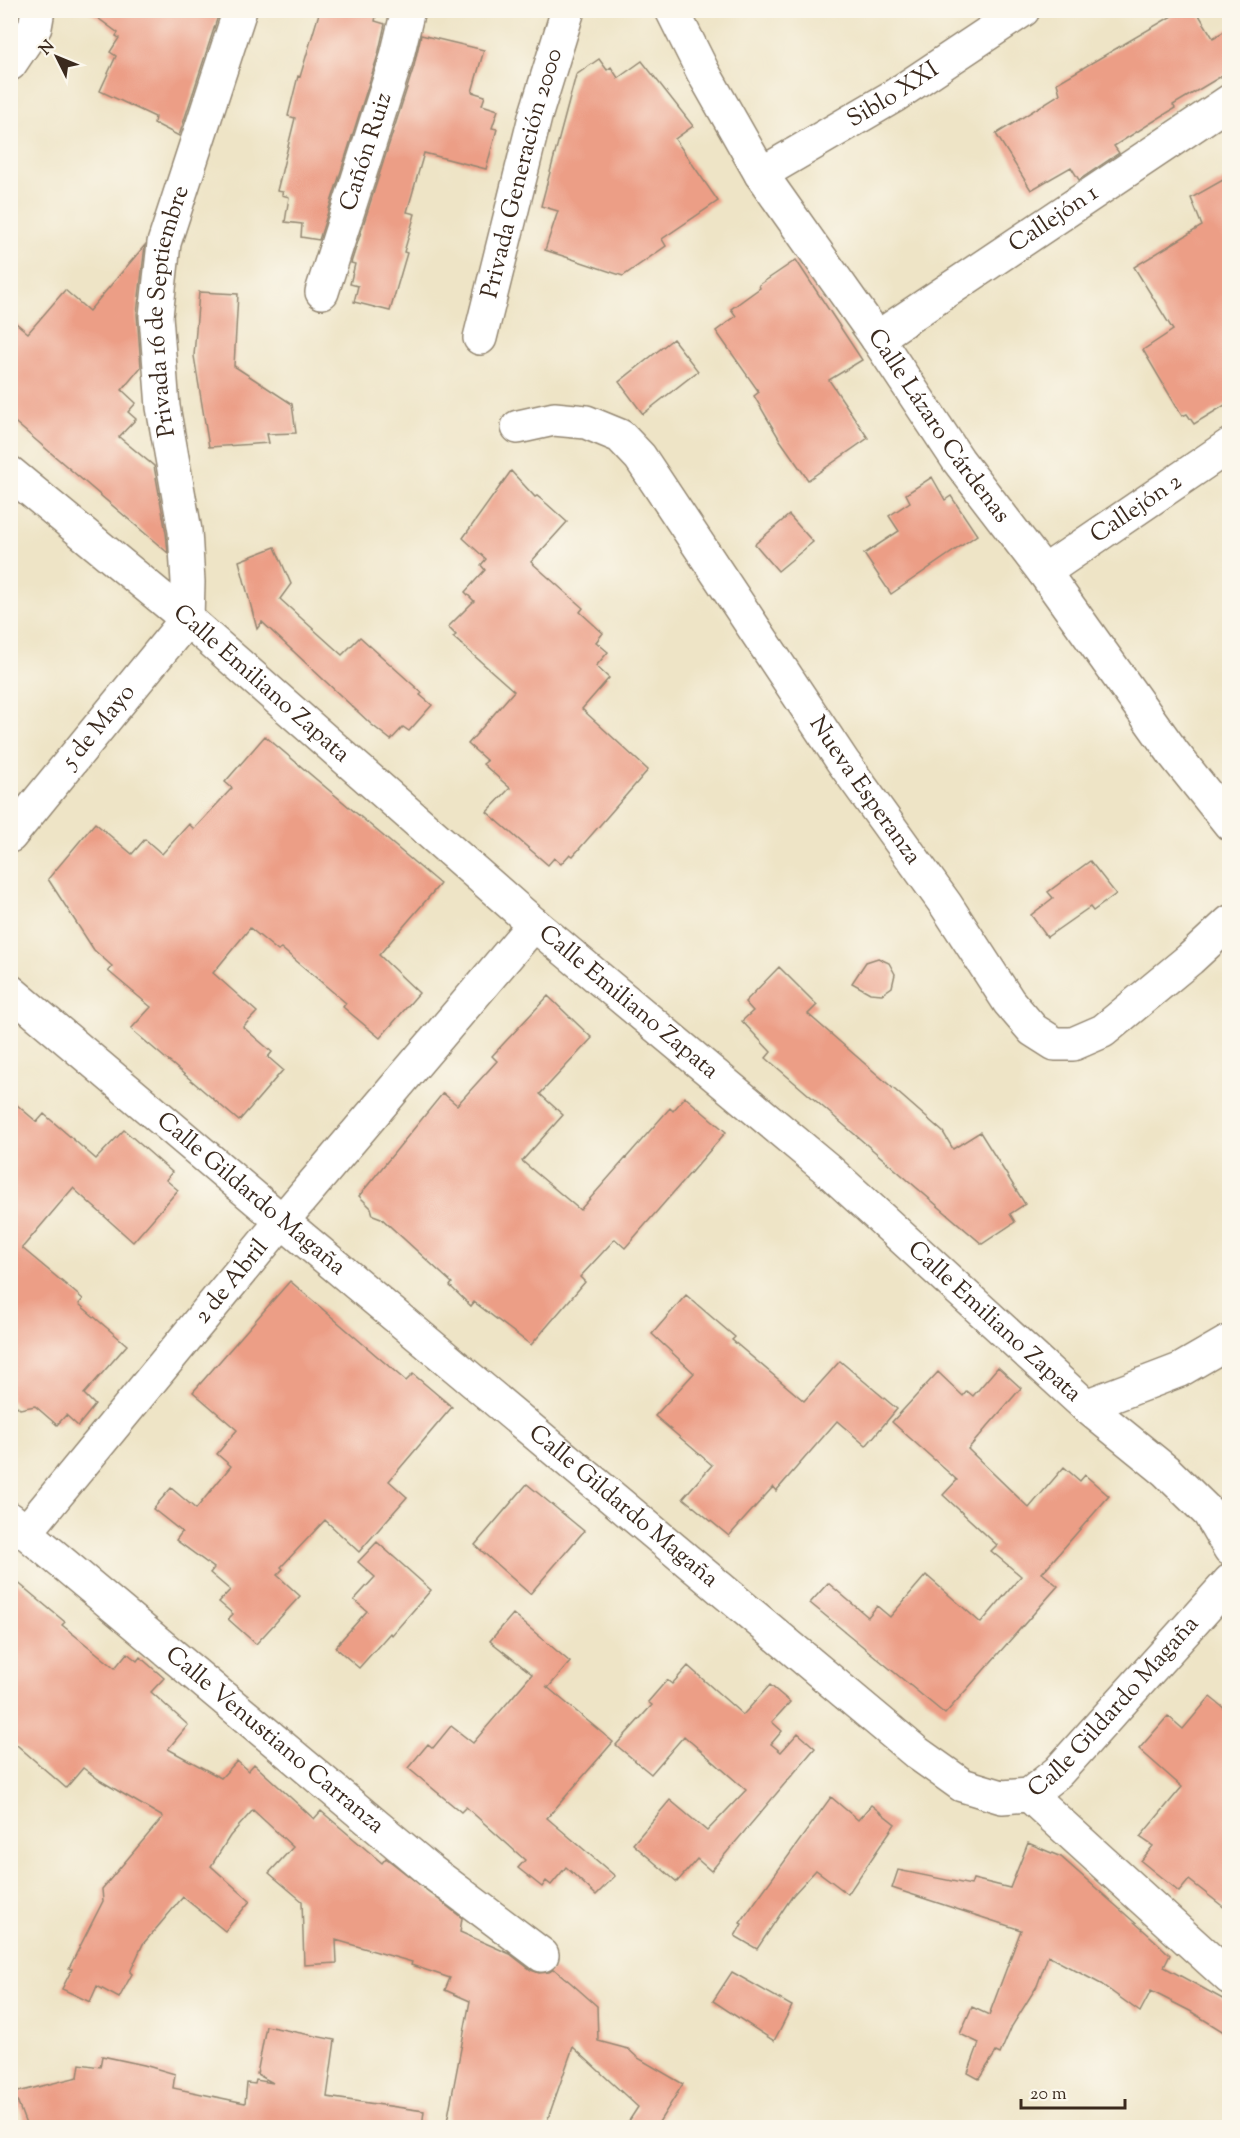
<svg xmlns="http://www.w3.org/2000/svg" width="1240" height="2138" font-family="'Sorts Mill Goudy',serif">
<style>
.building{fill:#ec9e86}
.lines{fill:none;stroke-linecap:round;stroke-linejoin:round}
.street-casing{stroke:#948772;stroke-width:36}
.secondary-casing{stroke:#948772;stroke-width:36}
.street{stroke:#fff;stroke-width:33}
.secondary{stroke:#fff;stroke-width:33}
.labels{text-anchor:middle;dominant-baseline:central;stroke-width:4.5;stroke-linejoin:round;paint-order:stroke}
.street-label{font-size:24px;fill:#3b2a1e;stroke:#fbf7ec}
</style>
<rect width="100%" height="100%" fill="#fbf7ec"/>
<filter id="ink" filterUnits="userSpaceOnUse"><feTurbulence type="fractalNoise" baseFrequency=".0167" numOctaves="2"/><feDisplacementMap in="SourceGraphic" scale="12" xChannelSelector="R" yChannelSelector="G"/><feConvolveMatrix kernelMatrix="1 2 1 2 8 2 1 2 1" color-interpolation-filters="sRGB"/></filter>
<filter id="wash" filterUnits="userSpaceOnUse"><feTurbulence type="fractalNoise" baseFrequency=".008" numOctaves="4" result="noise"/><feDisplacementMap in="SourceGraphic" scale="24" xChannelSelector="R" yChannelSelector="G"/><feGaussianBlur stdDeviation="1.35" result="paint"/><feColorMatrix in="noise" values="0 0 0 0 0 0 0 0 0 0 0 0 0 0 0 0 0 1.4 0 .05"/><feComposite in="paint" operator="in"/></filter>
<g filter="url(#wash)">
<rect width="100%" height="100%" fill="#eee4c6"/>
<g id="blocks">
<path class="building" d="M87,10H220L179,136L154,123L155,117L100,91L116,56L110,52L119,38L116,36L118,33Z
M320,10H377L375,21L385,24L378,55L319,240L301,237L302,224L285,222L289,197L282,195L283,192L277,191L295,118L288,116L298,76L300,77Z
M1182,10H1196L1213,38L1230,28V71L1173,105L1175,108L1114,146L1119,153L1079,180L1071,167L1031,190L996,134L1060,94L1057,83Z
M421,35L484,50L472,92L485,96L482,105L498,110L492,128L497,129L486,169L424,153L407,212L415,214L404,252L407,253L390,311L354,302L358,286L350,284L355,264L351,263L414,66Z
M599,59L607,70L611,67L618,78L642,61L693,126L675,139L718,201L662,239L666,246L623,276L545,250L558,211L541,206L576,75Z
M1230,176V402L1194,424L1187,414L1182,416L1143,350L1173,330L1134,267L1202,226L1191,198Z
M145,245L137,314L141,367L122,390L136,403L128,412L136,419L119,437L154,466L166,533L168,553L10,418V318L28,333L65,290L89,311Z
M796,260L862,360L829,380L868,438L808,480L780,440L754,396L759,392L716,331L736,316L731,309L760,288L759,285Z
M199,292L238,294L234,366L292,404L296,433L267,434L269,443L209,447L194,356Z
M673,339L698,371L643,414L619,382Z
M511,471L535,497L537,496L547,504L567,522L531,562L583,608L580,612L603,633L596,642L608,652L596,666L609,678L582,709L648,770L573,856L570,854L561,864L554,858L548,865L487,812L510,788L483,764L487,761L468,744L514,691L453,637L456,635L448,627L474,601L465,592L485,570L481,565L486,559L463,538Z
M932,477L945,500L951,496L977,535L891,594L864,554L899,531L889,516L910,502L906,494Z
M789,515L813,542L778,571L755,544Z
M275,547L291,584L280,599L342,655L360,637L422,693L420,695L432,705L409,731L403,727L391,740L372,725L262,622L257,629L239,561Z
M265,736L440,884L379,955L419,993L380,1038L343,1007L346,1003L281,948L278,951L250,928L213,973L257,1012L243,1027L272,1052L268,1057L283,1070L239,1121L131,1029L151,1007L108,971L112,966L94,950L48,879L95,823L132,854L145,839L162,854L189,824L194,829L232,788L225,782Z
M1090,861L1116,894L1093,911L1090,907L1047,937L1031,915L1053,898L1048,892Z
M878,958L889,963L895,974L892,987L882,994L870,993L852,983L866,962Z
M779,967L817,1005L808,1014L943,1132L953,1149L980,1132L1025,1204L1010,1214L1015,1222L982,1244L766,1058L771,1052L742,1021L753,1011L745,1002Z
M548,996L592,1038L540,1094L563,1115L522,1161L580,1210L670,1108L673,1111L685,1097L726,1132L625,1248L615,1239L580,1277L585,1282L531,1345L474,1302L471,1306L450,1286L452,1283L381,1218L373,1215L371,1208L359,1196L443,1093L457,1105L497,1061L492,1056Z
M10,1099L37,1122L44,1114L96,1159L124,1130L172,1172L166,1180L178,1190L133,1242L73,1188L22,1248L83,1299L79,1304L127,1345L84,1394L95,1405L78,1426L66,1415L57,1425L35,1406L20,1409L10,1400Z
M290,1281L406,1381L413,1374L452,1407L389,1481L407,1497L359,1552L325,1520L281,1567L283,1569L277,1575L300,1596L256,1644L228,1619L233,1614L219,1602L230,1590L210,1573L214,1568L176,1540L182,1532L153,1509L171,1488L196,1509L231,1466L217,1454L237,1430L193,1392Z
M686,1295L735,1337L732,1340L804,1401L840,1361L897,1409L866,1446L837,1421L776,1491L773,1487L729,1536L683,1498L712,1465L655,1416L694,1373L652,1334Z
M998,1367L1021,1388L968,1449L1029,1508L1064,1467L1080,1481L1085,1475L1109,1496L1042,1573L1058,1586L945,1714L810,1603L828,1583L868,1617L877,1606L890,1617L926,1575L981,1623L1021,1576L991,1551L997,1545L943,1495L957,1480L892,1422L938,1372L963,1396L967,1391L973,1396Z
M527,1484L584,1531L530,1594L475,1545Z
M377,1542L431,1590L392,1635L390,1633L359,1668L335,1647L367,1611L354,1600L375,1577L358,1562Z
M10,1576L65,1622L62,1625L115,1668L127,1653L137,1661L140,1657L164,1678L151,1692L188,1725L168,1749L221,1778L237,1761L248,1771L254,1764L314,1819L321,1811L382,1863L386,1858L462,1918L460,1932L510,1954L531,1970L539,1973L549,1972L554,1969L571,1983L597,2006L598,2041L628,2049L638,2058L683,2084L656,2127H625L638,2107L573,2047L545,2127H446L470,2001L445,1990L450,1978L411,1965L412,1962L336,1940L337,1963L304,1965L302,1901L269,1873L293,1847L253,1810L230,1836L211,1866L250,1901L225,1931L183,1897L143,1944L130,1972L132,1974L119,1998L97,1986L90,2002L62,1989L72,1969L69,1968L103,1901L102,1889L163,1817L101,1781L83,1768L66,1788L10,1739Z
M513,1614L570,1662L548,1688L546,1686L613,1742L547,1818L615,1876L596,1895L566,1867L551,1885L546,1881L542,1887L518,1868L525,1860L466,1807L461,1812L408,1768L428,1744L433,1748L451,1726L473,1743L532,1674L490,1641Z
M688,1666L743,1715L770,1685L790,1702L772,1722L782,1731L771,1744L781,1752L798,1733L815,1748L711,1871L697,1859L677,1882L633,1844L670,1800L707,1831L746,1790L684,1736L651,1774L616,1745L652,1705L648,1702L667,1680L672,1684Z
M1210,1697L1230,1713V1912L1189,1880L1179,1892L1141,1861L1153,1846L1140,1837L1182,1787L1139,1749L1168,1716L1183,1729Z
M831,1797L858,1820L871,1805L895,1824L848,1894L816,1870L793,1895L757,1949L735,1936L742,1924L740,1923Z
M1028,1843L1061,1857L1151,1937L1170,1955L1164,1967L1230,2003V2036L1190,2011L1151,1991L1140,2012L1101,1984L1048,1956L1037,1986L1012,2026L1000,2054L996,2052L979,2079L968,2073L979,2043L960,2034L972,2007L989,2015L1021,1930L892,1888L898,1870L971,1885L973,1879L1010,1888Z
M732,1972L792,2006L774,2041L713,2001Z
M266,2026L335,2040L327,2097L424,2111L422,2127H27L14,2093L78,2077L80,2064L100,2067L102,2056L144,2065L175,2074L173,2088L245,2103L247,2083L255,2084L256,2080L273,2083L257,2074Z"/>
</g>
</g>
<g filter="url(#ink)">
<use href="#blocks" fill-opacity="0" stroke="#948772" stroke-width="1.5"/>
<g class="lines">
<g class="street-casing">
<g id="street">
<path id="s1" d="M672,10L703,72L761,174L877,338L958,460L1044,572L1174,754L1230,824"/>
<path d="M10,64L35,27L38,10"/>
<path id="s2" d="M761,174L894,96L1023,10"/>
<path id="s3" d="M322,292L396,60L408,10"/>
<path id="s4" d="M480,338L535,117L568,10"/>
<path id="s5" d="M877,338L1230,101"/>
<path id="s6" d="M518,427L554,419L586,422L620,436L640,457L843,762L946,905L1009,1002L1033,1030L1055,1044H1073L1103,1031L1190,959L1230,922"/>
<path id="s7" d="M10,473L187,619L534,924L826,1168L1086,1406L1166,1471L1209,1513L1230,1549"/>
<path id="s8" d="M1044,572L1230,445"/>
<path id="s9" d="M10,991L282,1221L917,1753L962,1785L1002,1797L1029,1795L1058,1772L1230,1581"/>
<path d="M1086,1406L1180,1370L1230,1341"/>
<path id="s10" d="M10,1519L429,1870L542,1955"/>
<path id="s11" d="M26,1532L282,1221L534,924"/>
<path d="M1029,1795L1230,1978"/>
</g>
</g>
<g class="secondary-casing">
<g id="secondary">
<path id="s12" d="M10,836L187,619L188,582L185,531L163,407L156,316L164,243L240,10"/>
</g>
</g>
<use href="#street" class="street"/>
<use href="#secondary" class="secondary"/>
</g>
</g>
<g class="labels">
<g class="street-label">
<text stroke="none"><textPath href="#s2" startOffset="154">Siblo XXI</textPath></text>
<text stroke="none"><textPath href="#s3" startOffset="147">Cañón Ruiz</textPath></text>
<text stroke="none"><textPath href="#s4" startOffset="170">Privada Generación 2000</textPath></text>
<text stroke="none"><textPath href="#s5" startOffset="213">Callejón 1</textPath></text>
<text stroke="none"><textPath href="#s12" startOffset="591">Privada 16 de Septiembre</textPath></text>
<text stroke="none"><textPath href="#s1" startOffset="495">Calle Lázaro Cárdenas</textPath></text>
<text stroke="none"><textPath href="#s8" startOffset="112">Callejón 2</textPath></text>
<text stroke="none"><textPath href="#s7" startOffset="328">Calle Emiliano Zapata</textPath></text>
<text stroke="none"><textPath href="#s12" startOffset="141">5 de Mayo</textPath></text>
<text stroke="none"><textPath href="#s6" startOffset="537">Nueva Esperanza</textPath></text>
<text stroke="none"><textPath href="#s7" startOffset="814">Calle Emiliano Zapata</textPath></text>
<text stroke="none"><textPath href="#s9" startOffset="315">Calle Gildardo Magaña</textPath></text>
<text stroke="none"><textPath href="#s11" startOffset="324">2 de Abril</textPath></text>
<text stroke="none"><textPath href="#s7" startOffset="1300">Calle Emiliano Zapata</textPath></text>
<text stroke="none"><textPath href="#s9" startOffset="801">Calle Gildardo Magaña</textPath></text>
<text stroke="none"><textPath href="#s9" startOffset="1431">Calle Gildardo Magaña</textPath></text>
<text stroke="none"><textPath href="#s10" startOffset="345">Calle Venustiano Carranza</textPath></text>
</g>
</g>
<rect width="1240" height="2138" fill="none" stroke="#fbf7ec" stroke-width="36"/>
<g transform="translate(57 57) rotate(313)" stroke="#fbf7ec" stroke-width="4.5" paint-order="stroke">
<path d="M0-4.5L10 22L0 15L-10 22Z" fill="#3b2a1e"/>
<text y="-9" font-size="16" font-weight="bold" text-anchor="middle" fill="#3b2a1e">N</text>
</g>
<path d="M1021 2099v9h104v-9" fill="none" stroke="#3b2a1e" stroke-width="3"/>
<text x="1030" y="2099" font-size="18" fill="#3b2a1e" stroke="#fbf7ec" stroke-width="4.5" paint-order="stroke">20 m</text>
</svg>
